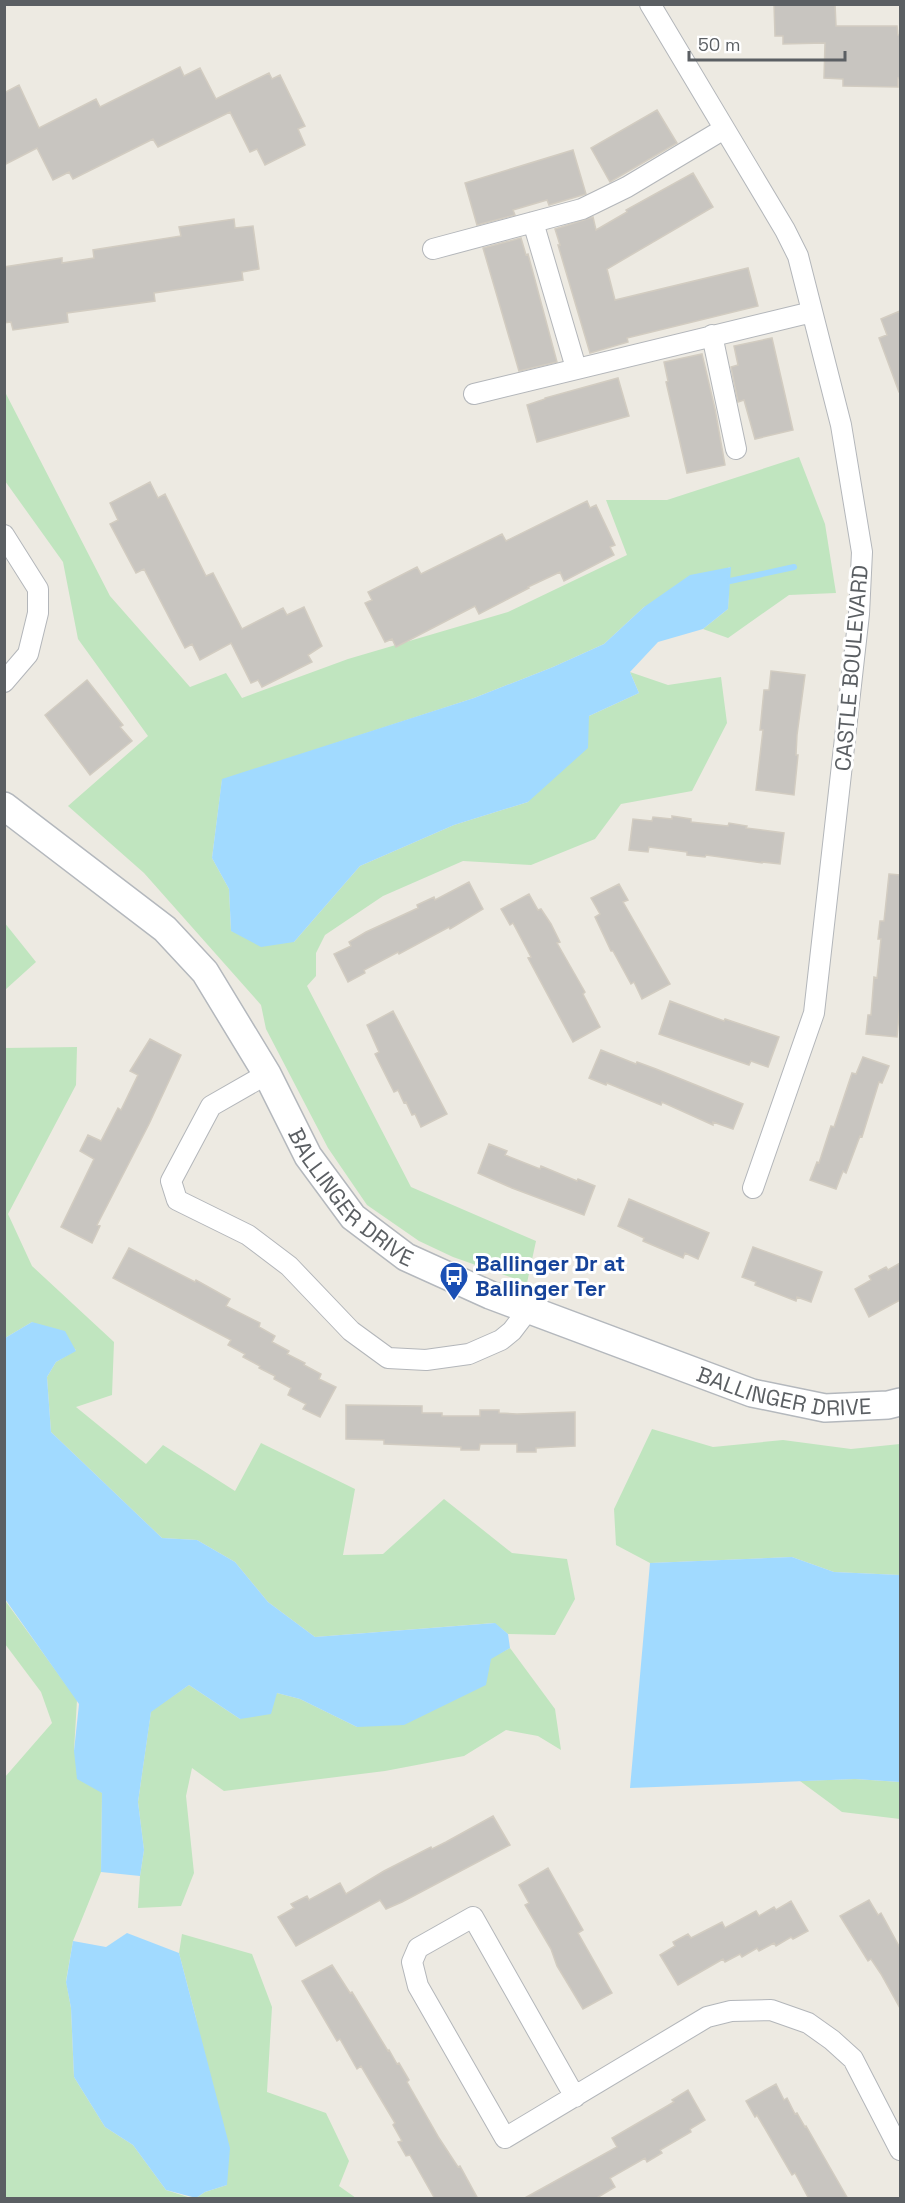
<svg xmlns="http://www.w3.org/2000/svg" width="905" height="2203" font-family="'Space Grotesk',sans-serif">
<style>
.green{fill:#c0e5bf}
.water{fill:#a1daff}
.lines{fill:none;stroke-linecap:round;stroke-linejoin:round}
.stream{stroke:#a1daff;stroke-width:6}
.building{fill:#c8c5c0;stroke:#d2ccc1;stroke-width:1.5}
.street-casing{stroke:#b3b6ba;stroke-width:22}
.secondary-casing{stroke:#b4b8bd;stroke-width:30}
.street{stroke:#fff;stroke-width:20}
.secondary{stroke:#fff;stroke-width:27}
.labels{text-anchor:middle;dominant-baseline:central;stroke-width:6;stroke-linejoin:round;paint-order:stroke}
.street-label{font-size:22px;fill:#5b5f63;stroke:#fff}
.transit-label{font-size:22px;font-weight:bold;fill:#164399;stroke:#fff;text-anchor:start}
</style>
<rect width="100%" height="100%" fill="#edeae2"/>
<path class="green" d="M4,390L110,596L190,687L226,673L242,698L348,659L508,612L627,555L606,500H667L799,457L825,524L836,593L789,595L728,638L703,629L728,609L730,567L644,607L604,644L553,667L474,698L222,780L212,858L229,889L231,931L294,942L360,866L454,825L528,802L589,716L639,693L630,672L668,685L721,677L727,723L692,791L621,804L595,839L531,865L463,861L383,896L325,935L316,953V976L307,986L411,1187L536,1241L527,1283L453,1257L419,1241L367,1205L328,1148L266,1029L261,1005L144,873L68,806L148,736L78,639L63,562L5,481Z
M4,922L36,962L5,990H4Z
M77,1047L76,1085L8,1214L32,1266L114,1342L112,1395L76,1407L146,1464L163,1445L235,1491L261,1443L355,1489L343,1555L383,1554L444,1499L512,1553L567,1559L575,1599L555,1635L508,1634L494,1623L315,1637L268,1602L235,1562L197,1540L162,1538L51,1432L47,1377L56,1362L76,1350L32,1322L5,1338L4,1048Z
M652,1429L713,1447L783,1440L851,1449L900,1444V1575L834,1572L792,1557L650,1563L616,1545L614,1509Z
M4,1599L77,1700L74,1751L102,1793L101,1872L73,1941L66,1981L71,2008L74,2077L105,2127L133,2145L166,2190L191,2198H5V1777L52,1723L41,1692L5,1644Z
M510,1648L555,1709L561,1750L538,1736L506,1730L464,1756L385,1771L224,1791L192,1768L186,1796L194,1873L181,1906L138,1908L140,1876L144,1850L138,1802L151,1711L189,1685L240,1719L277,1693L300,1699L357,1727Z
M855,1779L900,1782V1819L842,1812L800,1781Z
M182,1934L252,1954L272,2007L267,2092L326,2113L349,2161L339,2186L356,2198H196L205,2192L227,2185L196,2018L179,1953Z"/>
<path class="water" d="M731,567L728,609L703,629L658,642L630,672L639,693L589,716L588,748L528,802L454,825L360,866L294,942L261,947L231,931L229,889L212,858L222,779L474,698L553,667L604,644L644,607L690,575Z
M32,1322L65,1331L76,1351L56,1362L47,1377L51,1432L162,1538L197,1540L235,1562L268,1602L315,1637L495,1623L508,1634L510,1648L491,1659L486,1685L404,1725L357,1727L300,1699L277,1693L271,1714L240,1719L189,1685L151,1712L138,1802L144,1850L140,1876L101,1872L102,1793L77,1779L74,1751L79,1704L5,1599V1338Z
M792,1557L834,1572L900,1575V1782L855,1779L630,1788L650,1563Z
M127,1933L179,1953L230,2148L227,2185L205,2192L196,2198L166,2190L133,2145L105,2127L74,2077L71,2008L66,1982L73,1941L106,1947Z"/>
<g class="lines">
<path class="stream" d="M730,581L794,567"/>
</g>
<path class="building" d="M774,4H835L836,26H897L898,35H900V78H898V87L843,86V79L824,78L825,43L783,44V36H775Z
M180,67L184,76L200,68L216,99L269,73L272,79L280,75L305,126L298,129L305,145L265,165L257,149L250,152L230,112L158,147L153,139L73,179L69,172L53,180L37,148L4,165V93L19,85L39,128L96,99L100,107Z
M657,110L677,143L610,182L591,148Z
M573,150L586,194L549,205L547,200L513,210L515,215L477,225L465,183Z
M693,173L713,207L607,269L615,300L748,268L758,306L627,338L628,342L590,353L558,245H560L555,229L593,217L596,230L627,212L626,210Z
M234,219L235,228L253,226L259,269L242,272L243,280L154,293L155,301L67,313L68,322L13,330L11,322L4,323V267L62,258V263L94,258L93,250L181,236L179,227Z
M521,238L526,255L528,254L557,362L519,371L483,248Z
M900,311V392H899L879,338L887,335L881,319Z
M772,338L793,430L755,439L744,400L738,402L731,367L738,365L734,346Z
M702,354L715,409L725,465L687,473L666,382L668,381L664,362Z
M618,378L629,416L537,442L527,405L545,399V398Z
M150,482L158,498L165,494L206,576L213,573L242,629L283,608L287,615L304,607L322,646L308,655L312,662L262,687L258,680L251,683L231,643L200,660L192,644L185,648L144,569L136,573L110,524L118,520L110,503Z
M587,501L590,508L596,505L615,545L610,547L614,555L564,581L560,572L528,587L529,588L479,614L475,606L396,647L392,639L385,642L365,603L372,600L368,592L417,567L421,574L502,534L506,541Z
M771,671L805,675L797,735L796,755H798L794,795L756,790L763,730H760L764,690H769Z
M87,680L123,725L120,727L132,741L90,775L45,715Z
M672,816L691,819V822L728,826L729,823L747,826L746,828L784,833L780,864L762,862V863L706,855L705,857L687,855V852L649,847L648,852L629,850L633,819L652,821L653,817L672,819Z
M889,874L900,875V1003L897,1037L866,1034L868,1015H871L874,977L877,978L881,939H878L880,921H884Z
M469,882L483,909L450,929L449,927L399,954L398,952L364,970L365,973L348,982L334,954L351,946L349,942L366,932L418,908L417,905L434,897L435,900Z
M619,884L628,900L623,902L670,984L642,999L634,982L631,984L613,951H611L595,917L600,914L591,898Z
M529,894L538,910L541,909L551,924L560,942L557,943L585,992L583,994L600,1027L573,1042L528,958L531,957L513,923L510,925L501,909Z
M670,1001L724,1021L725,1019L779,1037L768,1067L751,1061L749,1065L659,1034Z
M393,1011L447,1114L421,1127L415,1114L412,1115L406,1102L404,1103L398,1090L394,1092L375,1054L379,1052L367,1025Z
M150,1039L181,1055L149,1124L97,1225L100,1226L92,1243L61,1227L94,1159L80,1151L88,1135L101,1141L118,1108L121,1110L138,1075L130,1071Z
M601,1050L636,1064L637,1062L656,1069L743,1104L733,1129L713,1122V1125L662,1102L661,1105L607,1083L606,1085L589,1078Z
M863,1057L889,1066L882,1083L879,1082L862,1137L860,1136L846,1173L843,1171L836,1189L810,1180L817,1162L819,1163L831,1126L834,1127L852,1073L856,1074Z
M489,1144L507,1151L505,1155L540,1169L541,1166L577,1181L578,1179L595,1186L584,1215L512,1188L478,1173Z
M629,1199L709,1233L698,1259L685,1253L683,1258L643,1241L644,1238L618,1226Z
M753,1247L822,1272L811,1302L797,1297L796,1301L755,1285L756,1282L742,1277Z
M129,1248L195,1282L196,1280L230,1299L226,1306L260,1323L259,1327L275,1336L272,1342L289,1351L287,1354L305,1363L304,1365L321,1374L319,1379L336,1387L320,1417L303,1409L306,1404L288,1395L291,1388L274,1379L275,1376L259,1368L260,1366L243,1357L245,1354L228,1345L231,1340L113,1278Z
M900,1263V1300L869,1317L855,1289L871,1280L869,1276L886,1267L888,1270Z
M346,1405L422,1406V1413H442V1416H480V1410H499V1413L517,1414L575,1412V1446L536,1448V1452H517V1444H480L479,1450H461V1447L384,1444V1440L346,1439Z
M493,1816L510,1845L402,1902L386,1909L380,1900L296,1946L278,1917L294,1908L291,1904L307,1896L309,1900L340,1883L346,1894L384,1871L431,1847L432,1849L446,1842Z
M548,1868L583,1930L578,1933L612,1993L583,2009L557,1966L551,1949L525,1905L529,1903L519,1885Z
M869,1900L878,1915L881,1913L900,1948V2008L881,1974L871,1959L868,1961L840,1916Z
M791,1901L808,1931L793,1939L791,1937L776,1946L774,1943L759,1951L757,1948L742,1957L740,1954L725,1962L723,1959L678,1985L660,1955L675,1946L673,1942L688,1934L691,1938L722,1922L725,1928L756,1911L759,1916L774,1907L776,1910Z
M332,1965L350,1993L352,1992L388,2051L389,2050L397,2064L399,2063L409,2080L407,2082L439,2138L458,2167L460,2166L478,2199H435L410,2155L406,2156L398,2142L402,2141L393,2125L395,2123L361,2066L357,2069L340,2039L337,2041L302,1981Z
M776,2084L784,2100L787,2098L795,2114L797,2113L805,2127L806,2126L848,2199H809L795,2173L792,2175L757,2115L755,2117L746,2101Z
M688,2090L705,2120L690,2129L691,2132L660,2150L662,2153L647,2162L645,2158L610,2178L615,2187L595,2199H523L617,2147L612,2138L674,2102L672,2100Z"/>
<g class="lines">
<g class="street-casing">
<path id="street" d="M650,4L785,230L798,256L841,425L862,552L859,614L814,1013L753,1188
M533,222L576,368
M433,249L582,209L627,187L724,129
M712,335L736,449
M474,394L812,312
M4,535L38,589V613L28,654L4,682
M267,1074L211,1106L171,1181L177,1200L248,1235L289,1266L351,1331L388,1358L426,1360L469,1354L501,1340L512,1331L528,1310
M575,2097L473,1917L418,1948L412,1962L418,1986L505,2138L707,2017L731,2011L771,2010L808,2023L832,2040L853,2059L900,2150"/>
</g>
<g class="secondary-casing">
<g id="secondary">
<path id="s1" d="M4,806L165,929L205,972L267,1074L308,1156L353,1217L406,1257L490,1295L752,1393L825,1408L888,1405L900,1402"/>
</g>
</g>
<use href="#street" class="street"/>
<use href="#secondary" class="secondary"/>
</g>
<defs>
<g id="bus-pin" transform="scale(1.5)"><path d="M0 17L-7.5 6A9.5 9.5 0 1 1 7.5 6Z" fill="#1a4fb4" stroke="#fff"/><path d="M-5-6H5V4H4V6H2V4H-2V6H-4V4H-5ZM-3.5-4V0h7V-4ZM-3.5 1.2v1.5H-2V1.2ZM2 1.2v1.5H3.5V1.2Z" fill="#fff"/></g>
</defs>
<g fill-rule="evenodd">
<use href="#bus-pin" x="454" y="1276"/>
</g>
<g class="labels">
<g class="street-label">
<text transform="translate(851 668) rotate(-85)">CASTLE BOULEVARD</text>
<text stroke="none"><textPath href="#s1" startOffset="532">BALLINGER DRIVE</textPath></text>
<text stroke="none"><textPath href="#s1" startOffset="1018">BALLINGER DRIVE</textPath></text>
</g>
<g class="transit-label">
<text x="475" y="1263">Ballinger Dr at<tspan x="475" dy="25">Ballinger Ter</tspan></text>
</g>
</g>
<rect width="905" height="2203" fill="none" stroke="#5b5f63" stroke-width="12"/>
<path d="M689 51v9h156v-9" fill="none" stroke="#5b5f63" stroke-width="3"/>
<text x="698" y="51" font-size="18" fill="#5b5f63" stroke="#ffffff" stroke-width="4.5" paint-order="stroke">50 m</text>
</svg>
